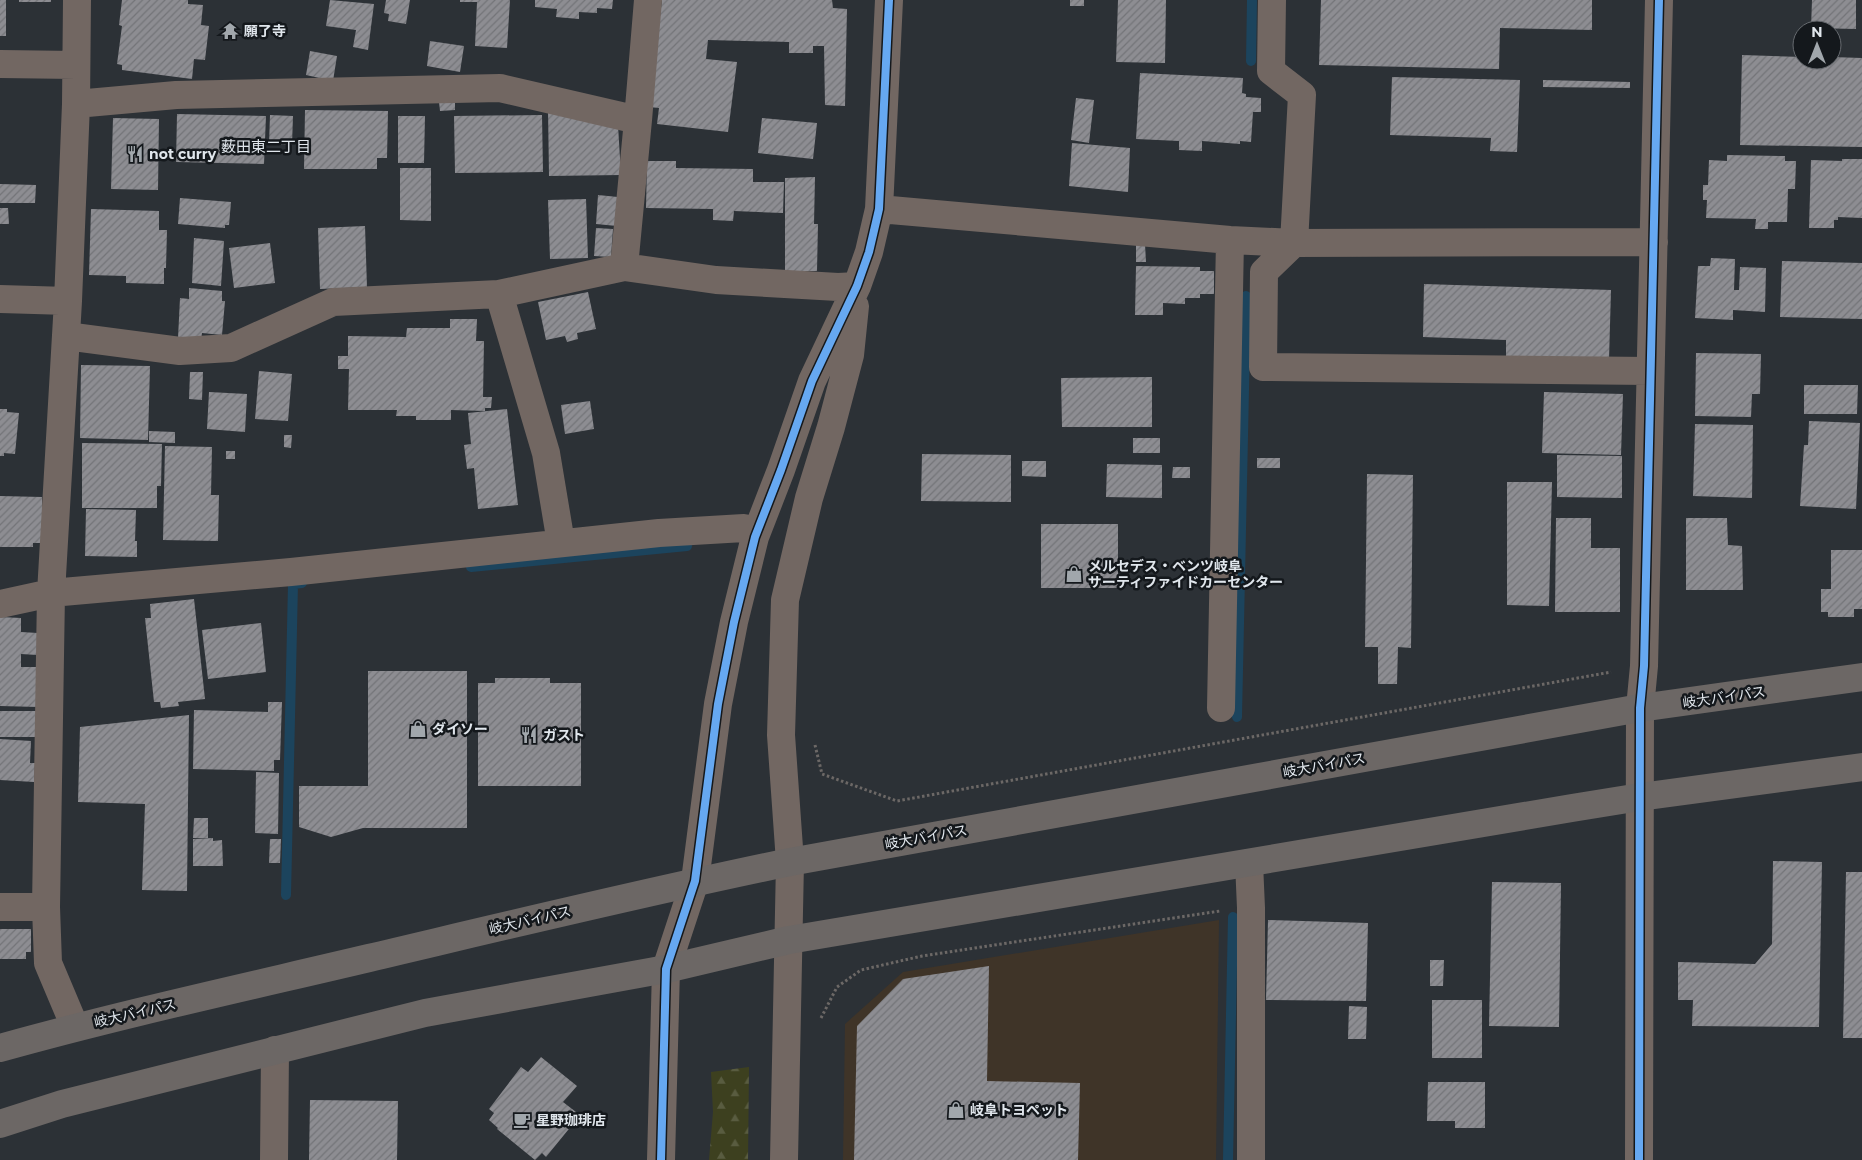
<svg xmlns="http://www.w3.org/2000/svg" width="1862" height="1160" font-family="Montserrat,'Noto Sans JP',sans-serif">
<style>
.commercial{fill:#3f3428}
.forest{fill:url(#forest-firs)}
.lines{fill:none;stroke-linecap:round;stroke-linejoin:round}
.stream{stroke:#1c445d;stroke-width:10}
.building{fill:url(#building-hatch)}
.path{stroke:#6c6866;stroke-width:3;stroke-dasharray:2.5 2.5;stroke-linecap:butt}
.minor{stroke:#726762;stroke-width:28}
.highway{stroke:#6c6765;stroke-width:28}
.cycleway-casing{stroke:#14181c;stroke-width:11}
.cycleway{stroke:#66a8f1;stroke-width:8}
.labels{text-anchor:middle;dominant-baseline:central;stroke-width:5;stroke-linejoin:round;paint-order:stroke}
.poi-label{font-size:14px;font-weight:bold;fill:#e0e6ec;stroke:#14181c;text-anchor:start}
.street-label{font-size:14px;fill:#e0e6ec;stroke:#14181c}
.neighbourhood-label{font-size:15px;fill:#e0e6ec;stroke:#14181c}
</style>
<defs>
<pattern id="forest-firs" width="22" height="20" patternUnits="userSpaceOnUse" patternTransform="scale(1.25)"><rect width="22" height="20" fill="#3d401f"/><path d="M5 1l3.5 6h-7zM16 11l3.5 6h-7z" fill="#595c40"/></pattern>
<pattern id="building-hatch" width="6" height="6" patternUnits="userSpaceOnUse" patternTransform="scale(1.25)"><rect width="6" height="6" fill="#8d8d92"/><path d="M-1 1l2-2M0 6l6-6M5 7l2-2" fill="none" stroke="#737478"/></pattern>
</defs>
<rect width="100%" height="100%" fill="#2c3136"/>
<path class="commercial" d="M1219,920L1216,1160H843L845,1024L903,972Z"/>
<path class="forest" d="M749,1067L748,1160H709L713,1112L711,1072Z"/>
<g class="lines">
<path class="stream" d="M1251,61L1252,0
M471,567L687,546L684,533
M1237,717L1246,296
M286,895L293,584L302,583
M1228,1160L1233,917"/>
</g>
<path class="building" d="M0,0H6V36H0Z
M19,0H51V2H19Z
M122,0H188V4L203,5L201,25L209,26L205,60L194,59L192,79L122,70V65L117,64L122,26L119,25Z
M330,0L374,4L368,50L353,47L356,30L326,26Z
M386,0H410L406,24L388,21L389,14L384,13Z
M460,0H510L507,48L475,46L477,2H460Z
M535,0H613L612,9L597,8V13L579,12V19L556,17L557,9L535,7Z
M662,0H832L833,8L847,9L845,106L825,105L824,46H813V53H789V42L708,40L706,59L737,62L728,132L657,124L659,108L649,107Z
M1070,0H1084V6H1070Z
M1118,0H1166L1165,63L1116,62Z
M1321,0H1592V30L1500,28L1499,69L1319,65Z
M1812,0H1856V29L1811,28Z
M430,41L464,46L460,72L427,66Z
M310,51L337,56L333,81L306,75Z
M1742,55L1802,57V60H1832V57L1862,58V147L1740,145Z
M1140,73L1243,78L1242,93L1246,94V97L1261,98V112H1253L1251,142L1240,141V144L1202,141V151L1179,150V141L1136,139Z
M1392,77L1520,80L1517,152L1490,151L1491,138L1390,135Z
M1543,80L1630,82V88L1543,87Z
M1076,98L1094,100L1089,143L1071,140Z
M439,102H455V110L440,111Z
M305,110L388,111L387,158H377V169H304Z
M548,110L618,125L621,175L549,176Z
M177,114L266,116L264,164L176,162Z
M270,115L293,116L292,145L269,144Z
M542,115L543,172L455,173L454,116Z
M398,116H425L424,163H398Z
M113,118L159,119L158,190L111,189Z
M762,118L817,123L813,159L758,153Z
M1072,143L1130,148L1128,192L1069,186Z
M1727,155L1785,156V161H1796L1795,189H1788L1787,222H1768V229H1755L1756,219L1706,218L1707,200H1703V185H1708L1709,160L1727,161Z
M1842,159H1862V218L1838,217V220H1834V228H1809L1811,160L1842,161Z
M647,161H676V168L753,169V182H784L783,213L734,211L733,221L713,220V209L646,208Z
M400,168H431V221L400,220Z
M815,177L814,224H818L817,271H785V178Z
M0,184L36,185L35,203H0Z
M598,195L618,197L617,226L596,224Z
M180,198L231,202L229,225H225V228L178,224Z
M586,199L588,258L550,259L548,200Z
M0,208H8L9,224H0Z
M91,209L159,211V230H167L166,268H164V284L126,283V276L89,275Z
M365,226L367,287L320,289L318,228Z
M596,228L613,229L611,257L594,256Z
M194,238L224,241L221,286L192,283Z
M270,243L275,283L234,288L229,248Z
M1145,244L1146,262H1136V245Z
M1711,258L1735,259L1734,290H1739L1740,267L1766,268L1765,312L1733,310V320L1695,318L1698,266H1710Z
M1782,261L1862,263V319L1780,317Z
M1136,266L1200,267V271H1214V294H1200V298H1185V304L1163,303V315H1135Z
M1424,284L1611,290L1609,360L1506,357V340L1423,337Z
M189,288L222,291V301H225L222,335L202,333L201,340L178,338L180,298L189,299Z
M588,292L596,329L577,333L578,339L567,342L565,336L546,340L538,302Z
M450,319H477L476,341H484L483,397H492L491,408H485V411L451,410V420H416V416H396L397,410H348L349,369H338V356H348V336L406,337L407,328H450Z
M1696,353L1761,354L1760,394H1752L1751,417L1695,416Z
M81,365L150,366L148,440L80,438Z
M259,371L292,374L288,421L255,419Z
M190,372H203L202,400L189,399Z
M1152,377V427H1062L1061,378Z
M1804,385H1858L1857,414H1804Z
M209,392L247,394L245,432L207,429Z
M1544,392L1623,394L1621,455L1542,453Z
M590,401L594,429L565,434L561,405Z
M0,409H7V412L19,413L15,454L4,453V456H0Z
M507,409L518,505L478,509L474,468L467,469L464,445L471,444L468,413Z
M1809,421L1860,423L1856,509L1800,506L1804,445H1808Z
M1695,424L1753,425L1752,498L1693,496Z
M149,431L175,432V443L149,442Z
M284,435H292L291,448L284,447Z
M1133,438H1160V453H1133Z
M82,443L162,444L161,486H157V508H82Z
M165,446L212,447L211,495H219L218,541L163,540Z
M226,451H235V459H226Z
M922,454L1011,455V502L921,501Z
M1557,455L1622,456V498L1557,497Z
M1257,458H1280V468H1257Z
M1022,461H1046V477L1022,476Z
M1107,464L1162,465V498L1106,497Z
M1173,467H1190V478H1172Z
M1367,474L1413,475L1411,648L1398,647L1397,684H1378V647H1365Z
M1507,482H1552L1549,606L1507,605Z
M0,496L42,497V543H33V547H0Z
M86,509L136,510L135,541H137V557L85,556Z
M1556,518H1591V548H1620V612H1555Z
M1686,518H1727L1728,545L1742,546L1743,590H1686Z
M1041,524H1118V588H1041Z
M1831,550H1862V609H1854V617H1828V612H1821V589H1831Z
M194,599L205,699L178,702L179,706L161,708L160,702H154L145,618H151L150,604Z
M0,617L21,618V632L38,633L37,655L21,654V667H39L38,707L0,706Z
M261,623L266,672L208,679L202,630Z
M368,671H467V828H363L331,837L299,827V786H368Z
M495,678H550V683H581V786H478V683H495Z
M268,702H282L280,760H274V771L193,769L194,710L268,712Z
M0,711H41V737H0Z
M189,715L187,891L142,890L145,804L78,802L80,727Z
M0,739L31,741L30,763H35L34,782L0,780Z
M256,772L279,773L278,834L255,833Z
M194,818H208V838H193Z
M213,838V841L222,840L223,866H193V839Z
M270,839H281L280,863H269Z
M1773,861L1822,862L1819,1027L1692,1026L1693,1000H1678V962L1755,964L1772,944Z
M1846,872H1862V1038H1843Z
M1492,882L1561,883L1559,1027L1489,1026Z
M1268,920L1368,923L1366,1001L1266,1000Z
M0,929H31V952H26V959H0Z
M1430,960H1444L1443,986H1430Z
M989,966L987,1081L1080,1083L1078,1160H854L857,1026L903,979Z
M1432,1000H1482V1058H1432Z
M1349,1006L1367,1007L1366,1039H1348Z
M541,1057L577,1086L563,1102L576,1112L573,1116L577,1119L546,1157L542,1153L535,1160L497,1129L498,1128L489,1120L494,1113L489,1109L521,1067L528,1072Z
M1428,1082H1485V1128H1455V1121H1427Z
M310,1100L398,1101L397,1160H309Z"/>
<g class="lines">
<path class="path" d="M815,745L822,774L897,801L1611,672
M821,1018L837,987L861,970L922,956L1220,911"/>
<path class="minor" d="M1272,0L1271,71L1302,95L1294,243L1264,272L1263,367L1650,371
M0,64L76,65
M76,104L176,95L500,88L638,120L624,267
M638,120L648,0
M879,209L1230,240L1294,243L1654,242
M499,294L546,453L561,543
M0,299L68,301
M66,336L180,351L231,348L333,302L499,294L624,267L716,280L838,287L857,286
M0,604L51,593L291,572L659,533L744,528L755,537
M1221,708L1230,240
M1249,863L1251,908V1160
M0,907H46
M75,1027L48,963L46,907L51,593L68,301L76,104L77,0
M274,1160L275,1050
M661,1160L666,969L695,881L718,704L734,622L755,537L781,470L812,381L857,286L869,252L879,209L889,0
M784,1160L790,862L781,735L785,600L809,498L831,427L850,355L855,306
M1639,1160L1640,708L1644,666L1659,0"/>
<path class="highway" d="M0,1048C122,1014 246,987 369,958C509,925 649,891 790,862L1640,708L1862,677
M0,1124L62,1104L425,1013L666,969L789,940L1572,808L1640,797L1862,767"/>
<g class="cycleway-casing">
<path id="cycleway" d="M661,1160L666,969L695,881L718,704L734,622L755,537L781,470L812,381L857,286L869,252L879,209L889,0
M1639,1160L1640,708L1644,666L1659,0"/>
</g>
<use href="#cycleway" class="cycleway"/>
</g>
<defs>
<g id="temple-bare" transform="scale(1.35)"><path d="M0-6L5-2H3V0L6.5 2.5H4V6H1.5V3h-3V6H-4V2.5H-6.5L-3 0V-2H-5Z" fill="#a1a7ac" stroke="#14181c" stroke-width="2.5" paint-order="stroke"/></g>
<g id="restaurant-bare" transform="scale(1.35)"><path d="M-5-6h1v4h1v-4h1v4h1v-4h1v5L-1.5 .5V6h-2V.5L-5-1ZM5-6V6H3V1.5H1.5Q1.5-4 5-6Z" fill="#a1a7ac" stroke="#14181c" stroke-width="2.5" paint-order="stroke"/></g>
<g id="shop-bare" transform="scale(1.35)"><path d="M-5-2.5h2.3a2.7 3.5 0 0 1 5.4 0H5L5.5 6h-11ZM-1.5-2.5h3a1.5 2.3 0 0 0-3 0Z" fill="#a1a7ac" stroke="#14181c" stroke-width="2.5" paint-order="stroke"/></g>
<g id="cafe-bare" transform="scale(1.35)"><path d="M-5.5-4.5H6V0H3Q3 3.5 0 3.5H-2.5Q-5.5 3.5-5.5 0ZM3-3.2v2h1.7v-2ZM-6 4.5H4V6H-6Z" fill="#a1a7ac" stroke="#14181c" stroke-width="2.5" paint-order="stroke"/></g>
</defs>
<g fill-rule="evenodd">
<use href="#temple-bare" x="230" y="31"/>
<use href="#restaurant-bare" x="135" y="154"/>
<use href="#shop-bare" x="1074" y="574"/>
<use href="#shop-bare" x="418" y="729"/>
<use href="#restaurant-bare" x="529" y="735"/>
<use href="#shop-bare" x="956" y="1110"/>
<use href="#cafe-bare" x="522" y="1120"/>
</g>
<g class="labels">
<g class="poi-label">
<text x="244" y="31">願了寺</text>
<text x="149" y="154">not curry</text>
<text x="1088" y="566">メルセデス・ベンツ岐阜<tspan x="1088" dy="16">サーティファイドカーセンター</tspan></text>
<text x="432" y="729">ダイソー</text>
<text x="543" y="735">ガスト</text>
<text x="970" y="1110">岐阜トヨペット</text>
<text x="536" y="1120">星野珈琲店</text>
</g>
<g class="street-label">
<text transform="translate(1724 697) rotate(-8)">岐大バイパス</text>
<text transform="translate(1324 765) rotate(-10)">岐大バイパス</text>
<text transform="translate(926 837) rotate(-10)">岐大バイパス</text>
<text transform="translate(530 920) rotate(-13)">岐大バイパス</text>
<text transform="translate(135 1013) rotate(-13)">岐大バイパス</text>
</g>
<g class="neighbourhood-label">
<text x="266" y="146">薮田東二丁目</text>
</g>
</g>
<g transform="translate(1817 45)"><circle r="24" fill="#14181c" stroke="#666a6f"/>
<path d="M0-4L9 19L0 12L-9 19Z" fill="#a1a7ac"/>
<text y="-8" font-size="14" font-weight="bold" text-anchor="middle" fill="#e0e6ec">N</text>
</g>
</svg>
